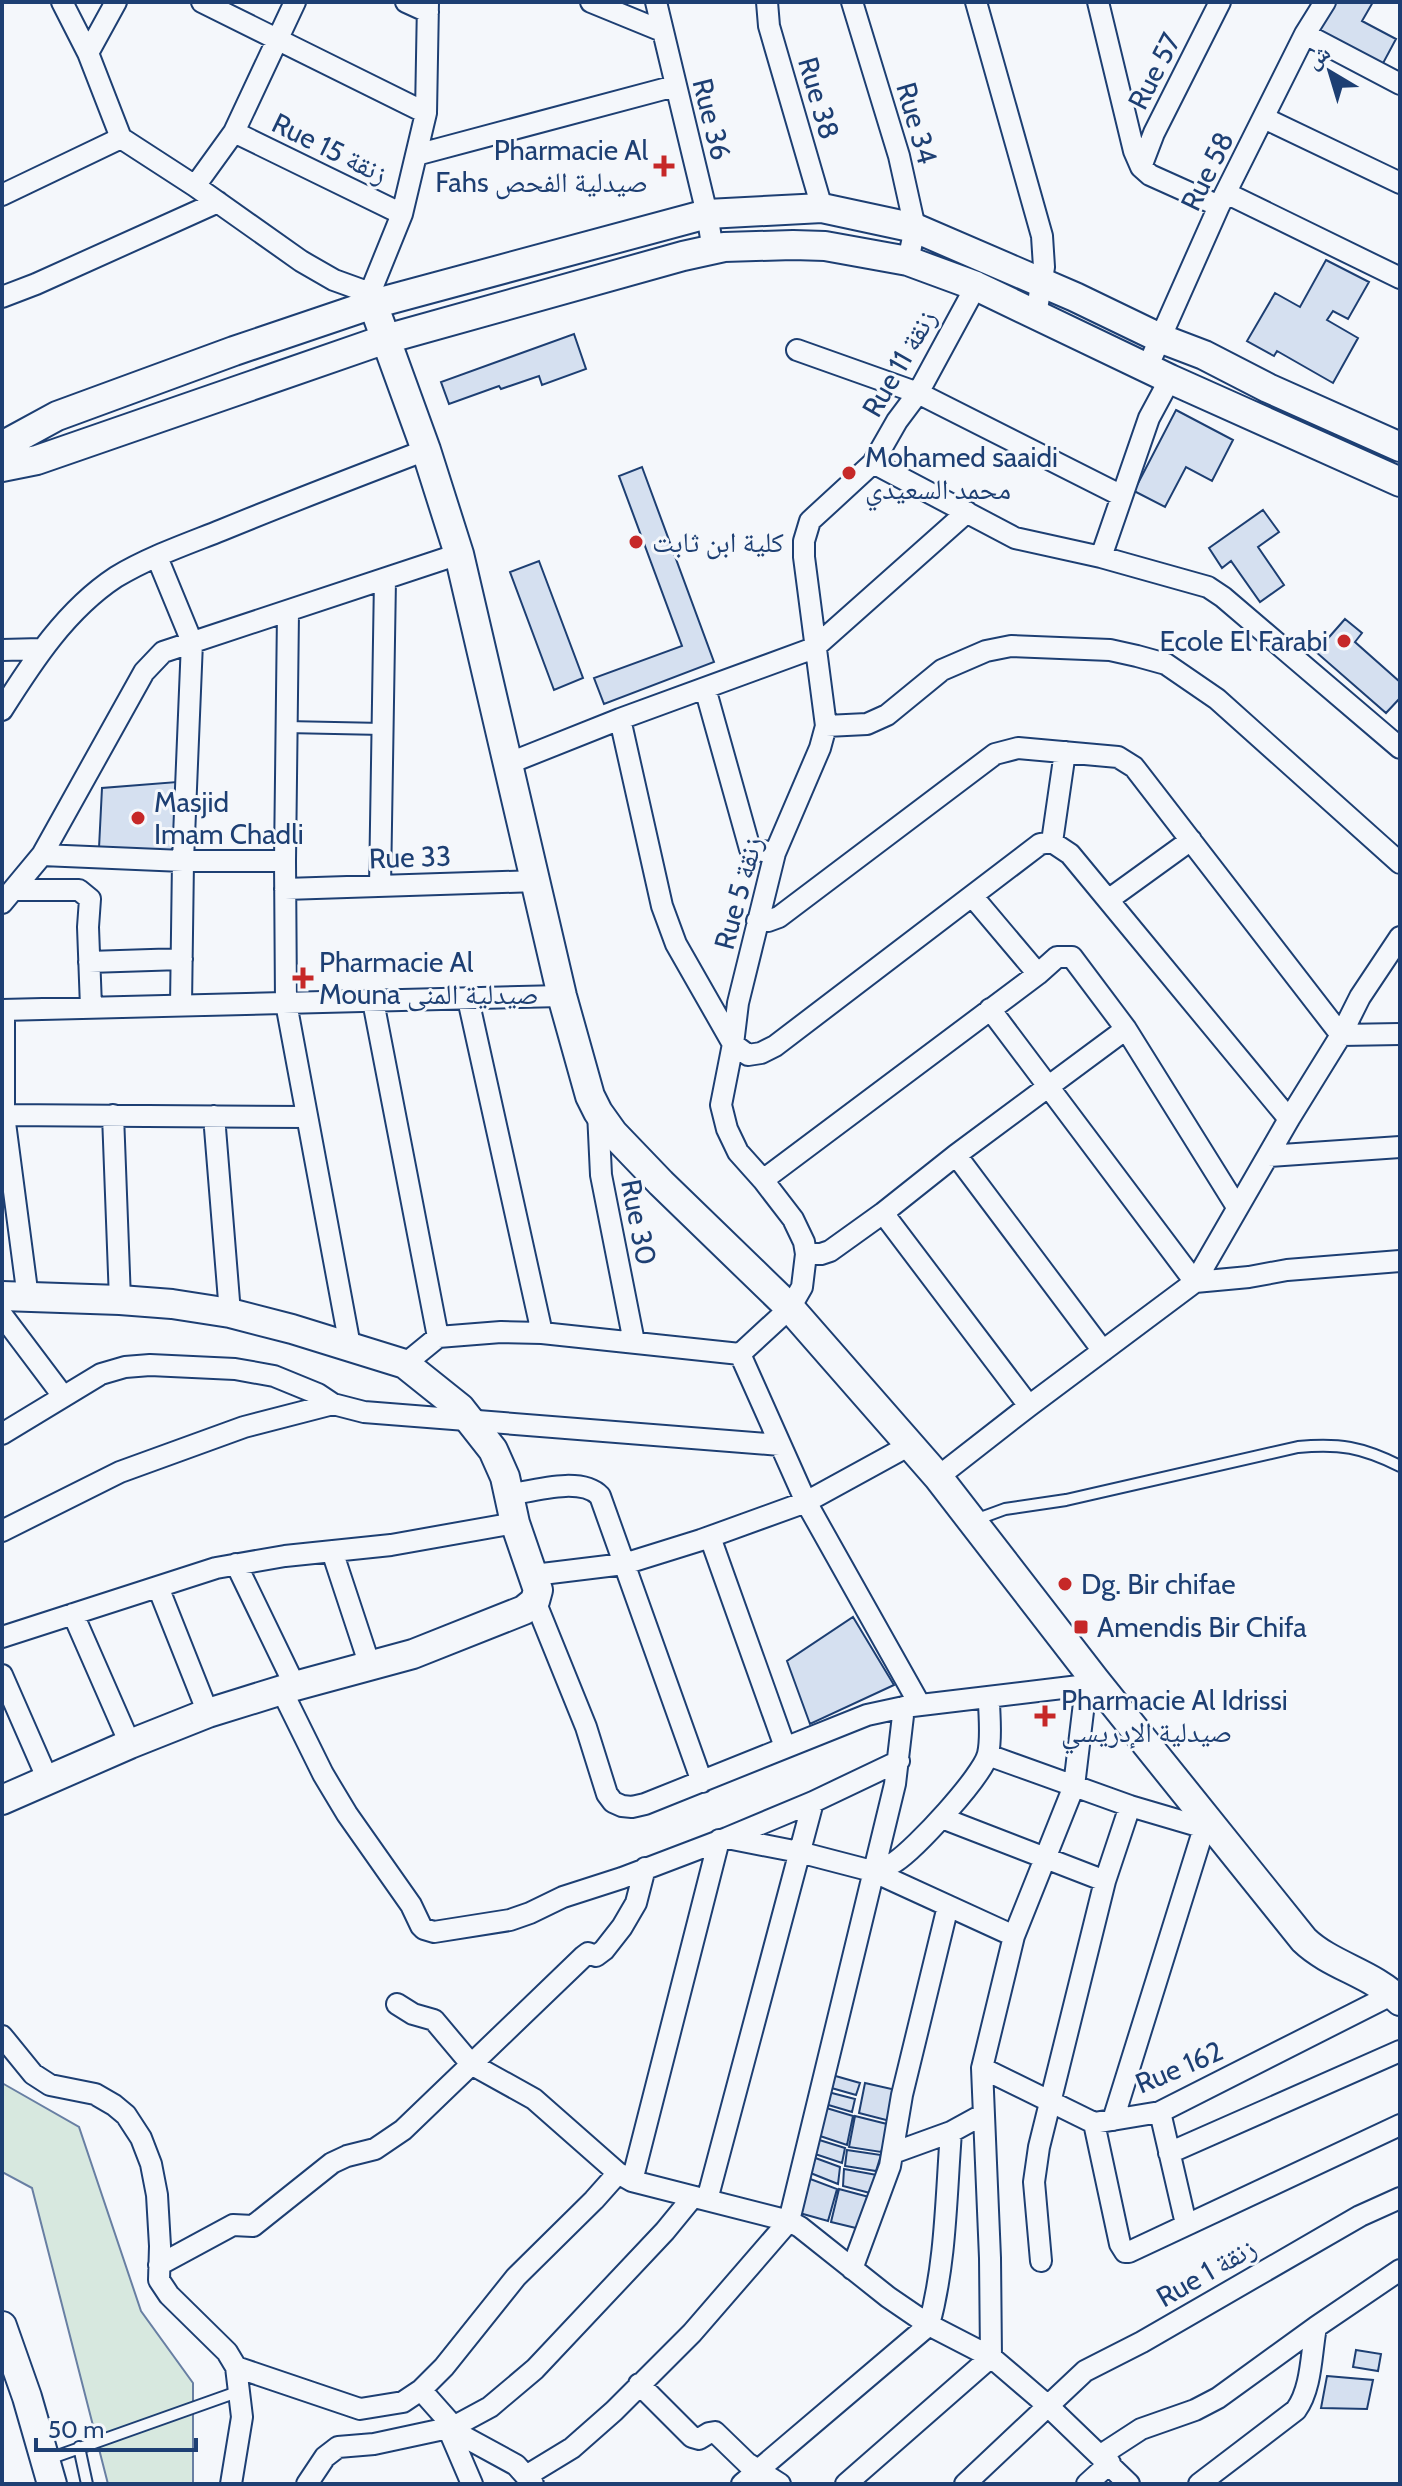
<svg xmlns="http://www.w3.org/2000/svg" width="1402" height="2486" font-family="Cabin,'Noto Naskh Arabic',sans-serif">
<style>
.green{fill:#d7e8df;stroke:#687fa3;stroke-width:2}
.building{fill:#d5e0f0;stroke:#1d3f73;stroke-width:2}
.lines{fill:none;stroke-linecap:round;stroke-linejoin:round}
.lane-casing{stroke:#1d3f73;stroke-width:14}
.street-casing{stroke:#1d3f73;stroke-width:24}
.secondary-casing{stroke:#1d3f73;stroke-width:32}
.lane{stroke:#f4f7fb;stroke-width:10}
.street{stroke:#f4f7fb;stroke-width:20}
.secondary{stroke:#f4f7fb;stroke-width:28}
.poi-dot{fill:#c62828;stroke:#f4f7fb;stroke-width:3}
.labels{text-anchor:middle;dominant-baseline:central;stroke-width:6;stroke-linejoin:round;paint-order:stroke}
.street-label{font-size:28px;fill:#1d3f73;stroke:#f4f7fb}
.poi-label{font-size:28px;fill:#1d3f73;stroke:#f4f7fb;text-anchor:start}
</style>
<rect width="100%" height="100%" fill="#f4f7fb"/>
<path class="green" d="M2,2083L79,2127L141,2311L193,2383V2484H108L32,2188L2,2172Z"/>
<path class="building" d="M1333,2H1373L1362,21L1396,39L1381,67L1317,33Z
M1326,260L1369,282L1348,319L1333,311L1327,320L1358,338L1333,383L1277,351L1274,356L1247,341L1275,293L1300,307Z
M574,334L586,369L542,385L539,376L501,389L499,386L449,404L441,382Z
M1176,410L1233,440L1212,481L1186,467L1165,507L1134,491Z
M642,467L714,662L604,704L594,678L682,646L619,476Z
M1263,510L1279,532L1258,547L1284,585L1260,602L1231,561L1222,568L1209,548Z
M539,561L583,678L554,690L510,572Z
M1345,619L1362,633L1355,642L1400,682V698L1386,713L1316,652Z
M177,782L176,851L99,848L102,788Z
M853,1617L894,1685L810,1724L787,1661Z
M832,2075L860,2083L856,2095L828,2087Z
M865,2083L896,2090L890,2121L859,2113Z
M828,2092L855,2099L852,2112L825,2104Z
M823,2107L853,2116L847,2145L817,2135Z
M855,2116L891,2125L881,2152L849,2147Z
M813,2138L845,2148L842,2163L812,2153Z
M847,2150L881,2155L876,2171L845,2166Z
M810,2156L840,2167L838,2184L808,2172Z
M844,2169L877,2175L870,2193L843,2186Z
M805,2177L837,2189L828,2221L796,2212Z
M839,2189L869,2197L860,2229L831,2222Z
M1356,2350L1381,2354L1378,2371L1353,2367Z
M1327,2376L1373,2380L1367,2409L1321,2408Z"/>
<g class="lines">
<g class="lane-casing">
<path id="lane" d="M286,727L383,729
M975,1520L1005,1509L1066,1500L1298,1447C1339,1443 1362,1447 1400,1466
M79,2447L87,2484
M46,2460L240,2391"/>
</g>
<g class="street-casing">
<path id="street" d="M62,2L88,53L121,138
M202,2L426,113
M406,2L428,12
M591,2L662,31
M656,2L707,214L713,250
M767,2L769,26L822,208
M852,2L899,156L915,228L908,261
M976,2L1042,236L1044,267L1036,315
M1098,2L1134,151L1141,167L1150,175L1219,206
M1305,34L1400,84
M88,53L116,2
M1264,118L1400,183
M234,132L402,214
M121,138L195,186L301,261L334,280L370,293
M416,155L675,86
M1141,167L1154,133L1220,2
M195,186L234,132L295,2
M1226,193L1400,278
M2,195L121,138
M2,297L36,284L218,202
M373,304L370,293L402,214L426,113L428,2
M797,350L918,393L1122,496
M1147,368L1219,206L1305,34L1325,2
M873,463L1015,538L1101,557L1208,587L1223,597L1400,748
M157,557L192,642L183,861L181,1005
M1101,557L1149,418L1170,379
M288,612L285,861L286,1003L350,1346
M2,650L41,649
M705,688L750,849L775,853
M2,710C33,661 66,610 116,577C149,557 187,544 222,530C290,502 358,476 426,450
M620,719L662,906L676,944L733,1044L748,1055L761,1053L775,1046L1040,844L1052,842L1070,854L1289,1119
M826,726L804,557V541L810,521L873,463L897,421L918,393L976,286
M507,764L620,719L814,648L967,512
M1052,842L1065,752
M42,855L183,861H285
M380,886L385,579
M285,889L537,881
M13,890H79L90,899L88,927L91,1007
M973,897L1038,974
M1108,900L1191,840
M2,903L42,855L144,672L163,652L459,554
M757,921H768L779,917L995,754L1018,748L1118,757L1134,767L1341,1035L1400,1034
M89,962L182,959
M468,999L542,1333
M373,1001L438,1337
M990,1009L1195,1282L1249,1277L1287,1270L1400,1261
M2,1010L562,996
M4,1010V1115L28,1298
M598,1112L601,1175L634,1342
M2,1115L307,1117
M113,1115L120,1300
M214,1116L230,1313
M956,1155L1103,1351
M1268,1156L1400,1147
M763,1180L1038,974L1057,957H1072L1126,1029L1237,1207
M883,1213L1029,1406
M806,1254H821L830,1251L883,1213L956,1155L1126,1029
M2,1315L63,1396
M740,1354L806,1502L920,1705
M405,1364L438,1337L501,1332L542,1333L740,1354L790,1308L802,1287L806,1254L804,1242L793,1219L763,1180L738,1152L727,1129L721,1105L733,1044L738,1003L775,853L820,748L826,726L867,724L887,715L942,670L986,651L1011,646L1110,650L1137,656L1166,664L1217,699L1400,863
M2,1434L101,1374L125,1367L150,1365L235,1369L274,1376L318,1394L333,1404L364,1412L780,1445
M938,1477L1029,1406L1195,1282L1289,1119L1341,1035L1360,997L1400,937
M508,1495C533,1491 581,1476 600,1496L702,1782
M2,1531L120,1472L244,1427L333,1404
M710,1537L785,1747
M332,1551L370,1666
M236,1564L295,1686
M534,1575L624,1564L701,1540L806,1502L910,1445
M158,1587L208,1713
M535,1601L586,1727L607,1794L613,1802L622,1806L632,1807L645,1804L867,1715L904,1707L1079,1686L1091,1681
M73,1614L130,1744
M2,1637L216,1568L285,1556L391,1545L515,1523
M2,1675L48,1780
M282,1691L323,1774L347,1814L411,1905L421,1926L424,1929L434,1932L510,1920L530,1913L563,1897L622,1878L727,1838L813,1802L899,1761
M988,1755L1130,1806L1215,1831
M942,1818L1105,1881
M727,1838L799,1852L872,1871L1014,1936
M872,1871C880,1868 889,1866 895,1862C915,1849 983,1776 988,1754C992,1737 989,1716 989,1698
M397,2004L413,2014L434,2020L471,2064L534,2099L618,2173L632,2181L789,2221L800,2227L888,2297L929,2325L991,2357L1047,2405L1129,2484
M2,2036L33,2074L50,2085L95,2094L114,2105L126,2115L141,2138L151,2164L157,2195L160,2246L159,2280L169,2295L227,2352L236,2367L242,2417L231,2484
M982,2068L1094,2123L1160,2112L1393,1994
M1160,2112L1186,2224
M1113,2120L1204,1828
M1094,2123L1120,2244L1125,2252H1129L1400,2125
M893,2153L951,2132L982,2115
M1169,2153L1400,2051
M632,2181L719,1840
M707,2200L813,1802
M1041,2261L1034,2182L1039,2147L1105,1881L1130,1806
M159,2265L233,2225L253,2226L332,2163L347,2156L375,2149L403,2130L584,1956L588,1953L596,1956L604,1950L622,1927L636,1903L645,1868
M852,2269L890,2166L902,2095L948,1906
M236,2367L360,2409L403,2402L421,2390L444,2367L516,2277L594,2200L618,2173
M639,2384L692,2437L699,2439L709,2433L715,2432L747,2463L780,2484
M421,2390L461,2435L516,2465L533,2484
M448,2428L472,2484
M1101,2455L1141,2429L1195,2410L1218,2398L1316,2327L1400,2270
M526,2476L572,2448L614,2411L692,2333L789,2221L895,1784L904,1707
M307,2484L325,2457L338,2447L374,2444L453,2427L490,2407L535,2369L665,2231L692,2198
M742,2484L929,2325C946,2262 946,2197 951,2132
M846,2484L991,2357L990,2258L982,2068L1014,1936L1074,1786L1084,1703L1079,1686
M965,2484L1085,2371L1142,2342L1360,2216L1400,2198
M1087,2484L1110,2463
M1199,2484L1296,2410C1312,2388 1311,2353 1316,2327"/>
</g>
<g class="secondary-casing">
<path id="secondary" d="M373,304L426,450L459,554L562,996L590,1096L598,1112L613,1133L661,1183L790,1308L938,1477L1095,1680L1304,1940C1331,1966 1372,1973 1400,2001
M2,446L57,416L234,351L373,304L707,214L822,208L915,228L1075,297L1162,339L1204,355L1268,388L1400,447
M2,467L37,460L386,339L683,256L724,247L793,245L825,246L908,261L976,286L1170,379L1400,482
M2,1296L120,1300L172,1304L230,1313L292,1329L405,1364L460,1408L493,1450L505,1477L515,1523L538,1590L535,1601L524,1610L413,1654L295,1686L208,1713L130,1744L2,1800
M2,2326L27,2397L52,2484"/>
</g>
<use href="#lane" class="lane"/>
<use href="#street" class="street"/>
<use href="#secondary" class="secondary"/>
</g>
<g class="poi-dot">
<path d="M660 154h8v8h8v8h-8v8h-8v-8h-8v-8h8z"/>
<circle cx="849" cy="473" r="8"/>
<circle cx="636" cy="542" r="8"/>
<circle cx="1344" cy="641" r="8"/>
<circle cx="138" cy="818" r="8"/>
<path d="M299 966h8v8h8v8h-8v8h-8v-8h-8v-8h8z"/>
<circle cx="1065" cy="1584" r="8"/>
<rect x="1073" y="1619" width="16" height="16" rx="4"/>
<path d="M1041 1704h8v8h8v8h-8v8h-8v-8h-8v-8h8z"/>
</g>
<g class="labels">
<g class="street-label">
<text transform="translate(1154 71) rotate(-63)">Rue 57</text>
<text transform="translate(819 98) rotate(74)">Rue 38</text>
<text transform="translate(712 119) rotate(76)">Rue 36</text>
<text transform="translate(917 123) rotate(74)">Rue 34</text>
<text transform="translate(330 148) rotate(26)">Rue 15 زنقة</text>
<text transform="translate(1207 171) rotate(-64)">Rue 58</text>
<text transform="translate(899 363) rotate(-60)">Rue 11 زنقة</text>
<text transform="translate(410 857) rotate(-2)">Rue 33</text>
<text transform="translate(738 893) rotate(-75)">Rue 5 زنقة</text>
<text transform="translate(639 1222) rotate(79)">Rue 30</text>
<text transform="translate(1179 2067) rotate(-23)">Rue 162</text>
<text transform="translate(1206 2272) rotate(-30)">Rue 1 زنقة</text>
</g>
<g class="poi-label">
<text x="648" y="150" text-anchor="end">Pharmacie Al<tspan x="648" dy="32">Fahs صيدلية الفحص</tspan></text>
<text x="865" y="457">Mohamed saaidi<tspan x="865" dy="32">محمد السعيدي</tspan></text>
<text x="652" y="542">كلية ابن ثابت</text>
<text x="1328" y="641" text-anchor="end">Ecole El Farabi</text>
<text x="154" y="802">Masjid<tspan x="154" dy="32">Imam Chadli</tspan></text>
<text x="319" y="962">Pharmacie Al<tspan x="319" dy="32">Mouna صيدلية المنى</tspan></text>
<text x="1081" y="1584">Dg. Bir chifae</text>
<text x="1097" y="1627">Amendis Bir Chifa</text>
<text x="1061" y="1700">Pharmacie Al Idrissi<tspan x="1061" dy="32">صيدلية الإدريسي</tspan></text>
</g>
</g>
<rect width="1402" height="2486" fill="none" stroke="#1d3f73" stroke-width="8"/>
<g transform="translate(1330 72) rotate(322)" stroke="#f4f7fb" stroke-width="6" paint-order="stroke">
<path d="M0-6L14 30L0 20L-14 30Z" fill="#1d3f73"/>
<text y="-12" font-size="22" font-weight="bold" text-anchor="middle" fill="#1d3f73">ش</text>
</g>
<path d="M36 2438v12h160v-12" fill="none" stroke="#1d3f73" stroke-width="4"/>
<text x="48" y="2438" font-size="24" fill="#1d3f73" stroke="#f4f7fb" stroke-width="6" paint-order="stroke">50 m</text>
</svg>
